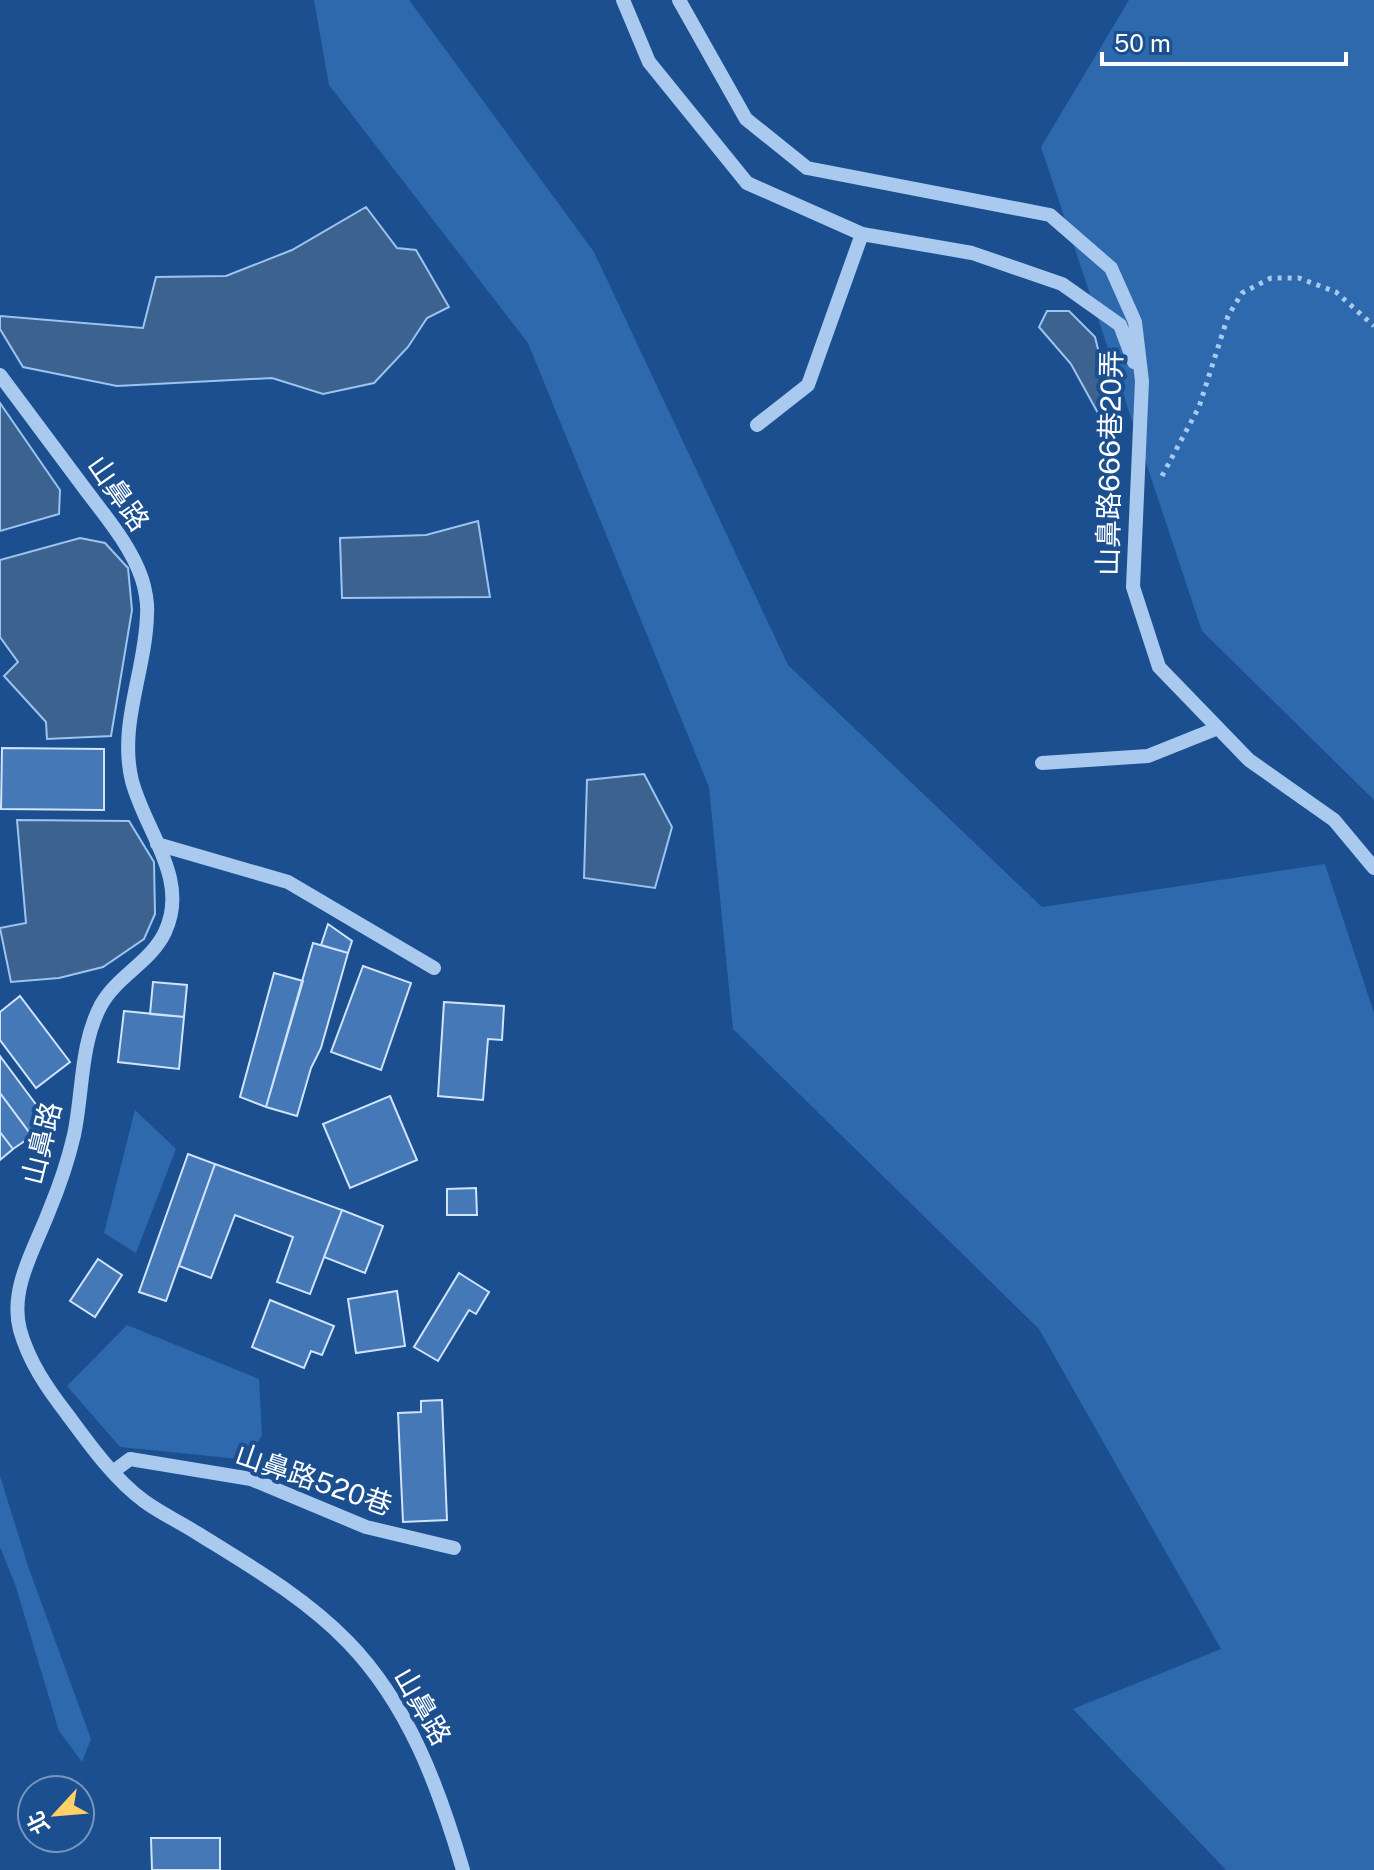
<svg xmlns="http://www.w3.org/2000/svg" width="1374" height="1870" font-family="'Public Sans','Noto Sans TC',sans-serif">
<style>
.green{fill:#2e69ad}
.water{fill:#3c6290;stroke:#9cc4f0;stroke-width:2}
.building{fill:#4478b7;stroke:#cfe3fa;stroke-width:2}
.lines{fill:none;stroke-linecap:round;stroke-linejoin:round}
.path{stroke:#a9c9ee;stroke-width:5;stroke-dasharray:4 6;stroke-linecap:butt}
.minor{stroke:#a9c9ee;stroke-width:14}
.labels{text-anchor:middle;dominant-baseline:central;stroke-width:8;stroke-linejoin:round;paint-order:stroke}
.street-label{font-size:28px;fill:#fff;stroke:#1b4f8f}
</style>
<rect width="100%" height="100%" fill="#1b4f8f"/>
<path class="green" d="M314,0H409L594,252L788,665L1042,907L1325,864L1374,1013V1870H1226L1073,1709L1221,1649L1039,1329L733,1029L709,787L528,343L329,85Z
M1129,0H1374V800L1202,631L1041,147Z
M135,1110L176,1149L136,1253L104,1233Z
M127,1325L259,1379L262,1435L249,1460L120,1447L67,1386Z
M0,1476L29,1569L91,1739L82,1762L59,1731L15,1584L0,1547Z"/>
<path class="water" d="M366,207L397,248L416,250L449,307L427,318L408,347L374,383L323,394L272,378L117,386L23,367L0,329V316L143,328L156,277L226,276L292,250Z
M1047,311H1069L1095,337L1105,377L1099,415L1071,364L1039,327Z
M0,403L60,490L59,514L0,531Z
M478,521L490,597L342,598L340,538L426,535Z
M80,538L105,543L128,568L132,610L111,736L47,739L46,722L4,676L18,662L0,637V560Z
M644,774L672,827L655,888L584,878L587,780Z
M17,820L129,821L154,862L155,914L144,939L103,967L59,978L11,982L0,928L26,923Z"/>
<path class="building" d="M2,748L104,749V810L1,809Z
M328,924L352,941L348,953L321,945Z
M313,943L348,953L321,1048L311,1068L297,1116L266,1107Z
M363,966L411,983L381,1070L331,1052Z
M274,973L303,981L266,1107L240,1097Z
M153,982L187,985L184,1017L150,1014Z
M20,996L70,1062L36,1088L0,1040V1012Z
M444,1002L504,1006L502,1040L488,1039L483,1100L438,1096Z
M124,1011L184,1017L179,1069L118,1062Z
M0,1056L49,1122L32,1136L0,1093Z
M0,1093L32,1136L13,1149L0,1132Z
M390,1096L417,1160L350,1188L323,1124Z
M0,1132L13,1149L0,1160Z
M188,1154L215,1164L166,1301L139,1292Z
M215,1164L342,1210L310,1294L277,1282L293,1237L235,1215L211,1278L179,1266Z
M476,1188L477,1215H447V1189Z
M342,1210L383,1226L365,1273L324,1257Z
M98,1259L122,1275L95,1317L70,1301Z
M459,1273L489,1292L476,1314L469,1310L438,1361L414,1347Z
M397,1291L405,1346L356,1353L348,1299Z
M270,1300L334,1326L322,1355L311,1351L304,1368L252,1347Z
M442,1400L447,1520L403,1522L398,1413L421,1412V1401Z
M151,1838H220V1870H152Z"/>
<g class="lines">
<path class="path" d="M1162,476L1199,407L1228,316L1242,293L1271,278H1299L1336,292L1374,326"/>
<path class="minor" d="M623,0L649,62L747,183L862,234L972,253L1062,284L1120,325L1134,362
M679,0L746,119L807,168L1050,215L1111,268L1135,322L1142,381L1133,587L1159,667L1249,760L1334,820L1374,868
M0,375C28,413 57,451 85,489C106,517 131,546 142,579C145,588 148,604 147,614C146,670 118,725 132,781C145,831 190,879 165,932C151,962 117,976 101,1005C80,1044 83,1093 74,1135C68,1161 59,1187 49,1211C35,1248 9,1289 20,1330C29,1362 47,1388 67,1414C89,1444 114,1479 144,1501C160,1513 180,1522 197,1533C250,1566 304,1597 348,1642C409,1705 439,1788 463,1870
M757,425L808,385L862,234
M1042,763L1148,756L1218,728
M157,844L288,882L434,968
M114,1471L130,1459L251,1479L366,1527L454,1548"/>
</g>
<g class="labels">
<g class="street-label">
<text transform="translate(1109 463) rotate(-89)">山鼻路666巷20弄</text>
<text transform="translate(119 493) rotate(55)">山鼻路</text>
<text transform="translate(41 1143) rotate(-76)">山鼻路</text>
<text transform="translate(314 1479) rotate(19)">山鼻路520巷</text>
<text transform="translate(423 1706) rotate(60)">山鼻路</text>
</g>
</g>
<g transform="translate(56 1814) rotate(244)"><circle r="38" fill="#1b4f8f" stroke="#7695bc" stroke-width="2"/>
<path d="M0-6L14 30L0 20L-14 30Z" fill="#ffd166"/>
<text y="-12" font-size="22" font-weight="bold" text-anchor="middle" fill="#ffffff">北</text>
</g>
<path d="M1102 52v12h244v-12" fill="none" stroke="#ffffff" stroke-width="4"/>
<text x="1114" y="52" font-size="24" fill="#ffffff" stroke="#1b4f8f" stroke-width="6" paint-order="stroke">50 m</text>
</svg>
